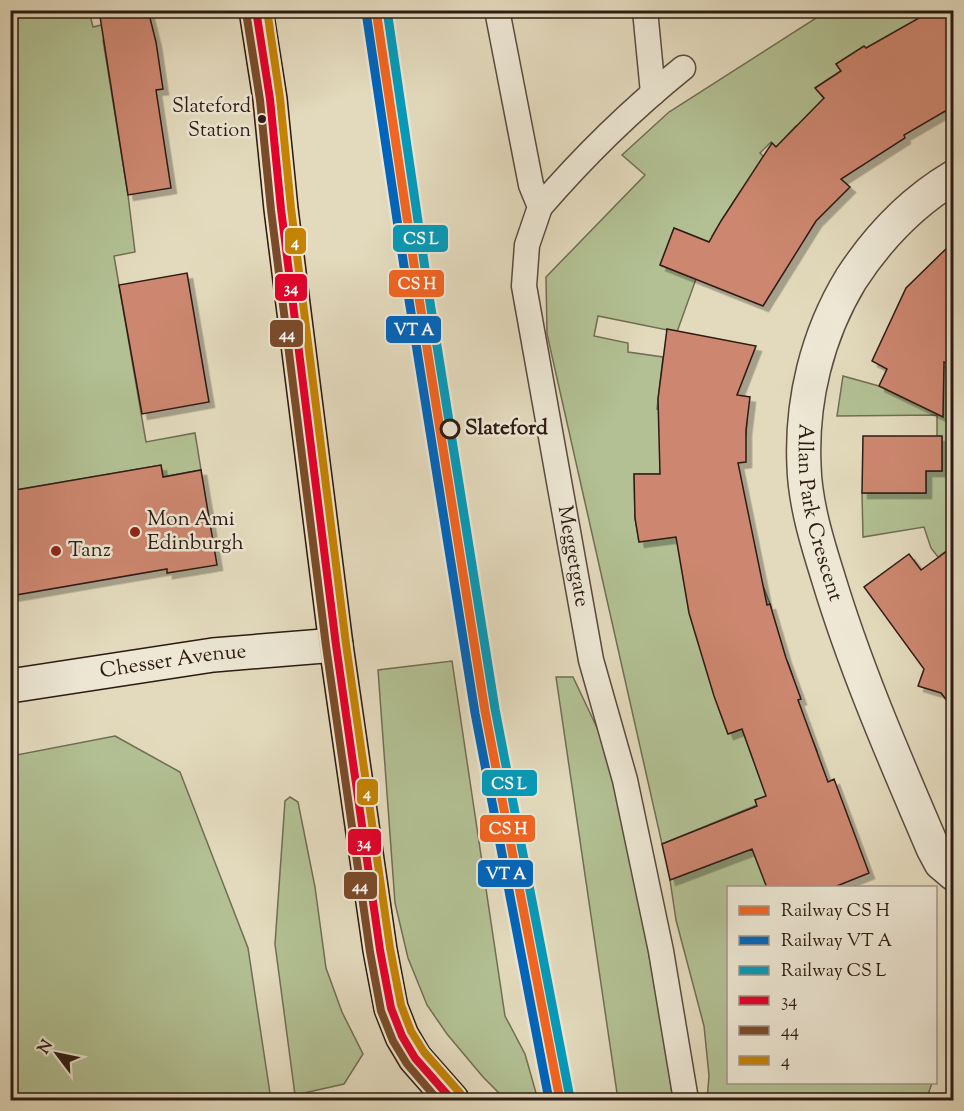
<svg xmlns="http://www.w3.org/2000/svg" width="964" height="1111" font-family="'Sorts Mill Goudy',serif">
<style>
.green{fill:#b2c093;stroke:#706e53;stroke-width:1.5}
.building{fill:#cd8770;stroke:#2d1b13;stroke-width:1.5;filter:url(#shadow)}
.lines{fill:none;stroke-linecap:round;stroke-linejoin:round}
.lane-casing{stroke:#5a4b3e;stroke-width:27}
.street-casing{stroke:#5a4b3e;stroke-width:36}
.secondary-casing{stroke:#2d1b13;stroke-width:36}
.primary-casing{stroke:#2d1b13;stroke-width:36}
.lane{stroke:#ede7d4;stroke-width:24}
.street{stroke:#ede7d4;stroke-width:33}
.secondary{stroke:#ede7d4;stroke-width:33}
.primary{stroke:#e2bd7e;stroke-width:33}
.rail{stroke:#2d1b13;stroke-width:4.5;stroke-dasharray:10 10;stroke-linecap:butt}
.bus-1-casing{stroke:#ede7d4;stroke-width:12}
.bus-2-casing{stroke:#ede7d4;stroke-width:12}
.bus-3-casing{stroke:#ede7d4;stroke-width:12}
.bus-1{stroke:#e4002b;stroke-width:8}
.bus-2{stroke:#7a4b2a;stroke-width:8}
.bus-3{stroke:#c48305;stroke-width:8}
.rail-1-casing{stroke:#ede7d4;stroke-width:14}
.rail-2-casing{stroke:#ede7d4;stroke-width:14}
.rail-3-casing{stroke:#ede7d4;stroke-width:14}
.rail-1{stroke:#f26522;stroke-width:9}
.rail-2{stroke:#0065bd;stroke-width:9}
.rail-3{stroke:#049bbb;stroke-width:9}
.bus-dot{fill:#2d1b13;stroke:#ede7d4;stroke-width:2}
.stop-dot{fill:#ede7d4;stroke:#2d1b13;stroke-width:3}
.poi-dot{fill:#8f2418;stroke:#ede7d4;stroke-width:2}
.labels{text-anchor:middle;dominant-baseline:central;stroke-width:5;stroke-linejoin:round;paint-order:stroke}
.bus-label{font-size:20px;fill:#2d1b13;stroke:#ede7d4;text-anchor:end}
.stop-label{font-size:21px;font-weight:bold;fill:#2d1b13;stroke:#ede7d4;text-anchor:start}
.street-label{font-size:21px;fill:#2d1b13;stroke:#ede7d4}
.poi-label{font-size:21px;fill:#2d1b13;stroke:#ede7d4;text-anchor:start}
.line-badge{stroke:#ede7d4;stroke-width:2}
.badge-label{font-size:16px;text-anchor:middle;font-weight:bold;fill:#fff}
</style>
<defs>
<filter id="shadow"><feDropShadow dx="5.5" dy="5.5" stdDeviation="0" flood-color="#0004"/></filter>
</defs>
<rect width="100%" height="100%" fill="#e3dabd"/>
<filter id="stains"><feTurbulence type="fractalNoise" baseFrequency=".00333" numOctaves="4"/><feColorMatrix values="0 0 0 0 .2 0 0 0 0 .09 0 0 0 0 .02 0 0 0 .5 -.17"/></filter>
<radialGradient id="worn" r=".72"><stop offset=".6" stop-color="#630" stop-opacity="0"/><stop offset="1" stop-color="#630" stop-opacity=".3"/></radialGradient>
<path class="green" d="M11,11H89L93,27L149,13L152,31L103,40L128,195L135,252L114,256L146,442L195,433L201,470L163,477L161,465L11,491Z
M827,11H933L928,39L836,64L841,71L815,88L839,116L796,126L776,147L771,142L760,153L784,177L738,195L712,236L732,251L674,228L660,265L696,279L677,332L598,316L594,336L628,343V352L663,357L657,409L747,420L746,435L661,436L660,474H634L635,518L639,542L682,536L762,583L770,604L783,665L788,663L793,677L718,706L728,734L742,729L754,762L813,741L817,751L760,772L768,795L755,800L757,805L662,844L547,334L546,277L645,175L622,155L669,112Z
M941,365L949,369L951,365L953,367V552L950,548L938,557L931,548L924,527L863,537L862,493H926V471H942V437H937V415L837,416L843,376L879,386L914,403L923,386Z
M452,661L505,1016L525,1054L538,1100H516L499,1093L483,1077L447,1034L427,1005L408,958L395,903L378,670Z
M556,677H573L608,751L642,915L666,1052L673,1100H614L617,1093Z
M115,736L180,772L248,948L271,1100H11V756Z
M290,797L298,802L315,887L326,968L342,1012L363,1054L344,1084L295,1095L275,944L285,801Z
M841,815L767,887L728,888V1082L932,1083L926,1100H707L709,1076L704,1026L676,920L670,880Z"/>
<path class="building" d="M99,10H148L156,42L163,89L156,90L171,188L128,195Z
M933,10H943L954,31V106L904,135L905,138L841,179L850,187L816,221L763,306L660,265L674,228L709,242L721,221L772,143L776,147L824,98L815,88L841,71L836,64L864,46L866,48Z
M954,241V367L944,362L943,417L879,386L887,369L872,361L906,288Z
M187,273L209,402L142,414L119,285Z
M667,329L756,346L737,395L750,397L746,430V462L738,463L767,605L770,604L786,658L801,699L798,700L828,782L834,779L869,873L832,888H767L752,849L670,880L662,844L757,806L755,800L766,796L742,729L728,734L714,696L689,613L676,537L639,542L635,518L634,474H660L658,399Z
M863,436H942V471H926V493H862Z
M161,465L163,477L201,470L217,565L167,573V569L10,596V491Z
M954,546V710L941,693L918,686L924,669L864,587L909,554L921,570Z"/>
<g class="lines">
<g class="lane-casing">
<g id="lane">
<path id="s1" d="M497,10L531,185L540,207L527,245L524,286L591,660L625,780L661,951L686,1100"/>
<path d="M645,10L653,93"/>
<path d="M540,207C584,156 631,110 683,68"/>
</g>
</g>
<g class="street-casing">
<g id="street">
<path id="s2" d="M954,177C912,202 877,239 851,279C817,335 801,401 804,466C805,503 817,542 828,577C856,670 895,759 933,848L941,863L954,874"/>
</g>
</g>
<g class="secondary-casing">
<g id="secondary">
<path id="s3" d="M10,686L213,655L336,645"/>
</g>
</g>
<g class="primary-casing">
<path id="primary" d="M256,10L270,99L281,209L336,645L380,950L391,1008L402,1036L415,1058L452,1100"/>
</g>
<use href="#lane" class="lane"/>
<use href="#street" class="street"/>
<use href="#secondary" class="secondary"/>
<use href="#primary" class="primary"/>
<path class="rail" d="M403,10V12"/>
<g class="bus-1-casing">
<path id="bus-1" d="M256,10L270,99L281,209L336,645L380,950L391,1008L402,1036L415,1058L452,1100"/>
</g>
<g class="bus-2-casing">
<path id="bus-2" d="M246,12L260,100L271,210L326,646L370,952L381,1011L393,1041L407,1064L438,1100"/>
</g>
<g class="bus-3-casing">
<path id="bus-3" d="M267,10L280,98L291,208L346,644L390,948L401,1005L411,1031L424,1052L460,1093"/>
</g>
<use href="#bus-1" class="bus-1"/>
<use href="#bus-2" class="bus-2"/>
<use href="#bus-3" class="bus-3"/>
<g class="rail-1-casing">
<path id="rail-1" d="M376,10L419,298L485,711L560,1100"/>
</g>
<g class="rail-2-casing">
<path id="rail-2" d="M366,12L409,300L475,713L549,1100"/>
</g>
<g class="rail-3-casing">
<path id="rail-3" d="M387,10L429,296L495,709L570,1098"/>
</g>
<use href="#rail-1" class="rail-1"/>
<use href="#rail-2" class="rail-2"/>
<use href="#rail-3" class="rail-3"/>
</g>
<circle class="bus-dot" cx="262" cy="119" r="5"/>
<circle class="stop-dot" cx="450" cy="429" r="9"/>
<g class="poi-dot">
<circle cx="135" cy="532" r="6"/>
<circle cx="56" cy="551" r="6"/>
</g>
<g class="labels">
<g class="bus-label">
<text x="251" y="107">Slateford<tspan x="251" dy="24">Station</tspan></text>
</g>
<g class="stop-label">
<text x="465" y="429">Slateford</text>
</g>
<g class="street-label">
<text stroke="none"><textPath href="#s2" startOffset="390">Allan Park Crescent</textPath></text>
<text stroke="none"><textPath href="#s1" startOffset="558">Meggetgate</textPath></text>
<text stroke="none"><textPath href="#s3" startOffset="165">Chesser Avenue</textPath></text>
</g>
<g class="poi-label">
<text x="147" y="520">Mon Ami<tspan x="147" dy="24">Edinburgh</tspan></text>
<text x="68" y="551">Tanz</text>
</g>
</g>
<g class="line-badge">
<rect x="392" y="224" width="57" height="29" rx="6" fill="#049bbb"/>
<rect x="284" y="227" width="23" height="28" rx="6" fill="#c48305"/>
<rect x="388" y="269" width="57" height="29" rx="6" fill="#f26522"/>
<rect x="274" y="273" width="34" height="29" rx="6" fill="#e4002b"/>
<rect x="385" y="315" width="57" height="29" rx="6" fill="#0065bd"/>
<rect x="269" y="319" width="35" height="29" rx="6" fill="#7a4b2a"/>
<rect x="481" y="769" width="57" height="28" rx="6" fill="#049bbb"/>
<rect x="356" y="778" width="23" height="28" rx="6" fill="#c48305"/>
<rect x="479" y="814" width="57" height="29" rx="6" fill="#f26522"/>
<rect x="347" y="828" width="35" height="28" rx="6" fill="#e4002b"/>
<rect x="477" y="859" width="57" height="29" rx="6" fill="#0065bd"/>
<rect x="343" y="871" width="35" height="29" rx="6" fill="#7a4b2a"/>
</g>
<g class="badge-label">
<text x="421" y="244">CS L</text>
<text x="295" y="247">4</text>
<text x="417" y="289">CS H</text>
<text x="291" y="293">34</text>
<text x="414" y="335">VT A</text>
<text x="287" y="339">44</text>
<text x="509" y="789">CS L</text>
<text x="367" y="798">4</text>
<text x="508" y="834">CS H</text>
<text x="364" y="848">34</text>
<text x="506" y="879">VT A</text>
<text x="360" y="891">44</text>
</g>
<rect width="964" height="1111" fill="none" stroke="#e3dabd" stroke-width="36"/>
<rect x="12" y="12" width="940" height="1087" fill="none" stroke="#2d1b13" stroke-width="3"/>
<rect x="18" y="18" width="928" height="1075" fill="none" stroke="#2d1b13" stroke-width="1.5"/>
<rect x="727" y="886" width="210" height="198" fill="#ede7d4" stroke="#a09587" stroke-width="1.5"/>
<rect x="739" y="906" width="30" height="9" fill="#f26522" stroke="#a09587" stroke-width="1.5"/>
<text x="781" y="916" font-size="18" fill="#2d1b13">Railway CS H</text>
<rect x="739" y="936" width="30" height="9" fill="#0065bd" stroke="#a09587" stroke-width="1.5"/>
<text x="781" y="946" font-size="18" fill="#2d1b13">Railway VT A</text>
<rect x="739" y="966" width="30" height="9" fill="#049bbb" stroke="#a09587" stroke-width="1.5"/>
<text x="781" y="976" font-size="18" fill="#2d1b13">Railway CS L</text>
<rect x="739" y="996" width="30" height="9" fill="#e4002b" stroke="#a09587" stroke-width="1.5"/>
<text x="781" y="1006" font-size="18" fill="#2d1b13">34</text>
<rect x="739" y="1026" width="30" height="9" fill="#7a4b2a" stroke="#a09587" stroke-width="1.5"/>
<text x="781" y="1036" font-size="18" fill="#2d1b13">44</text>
<rect x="739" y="1056" width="30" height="9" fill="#c48305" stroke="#a09587" stroke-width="1.5"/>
<text x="781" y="1066" font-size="18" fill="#2d1b13">4</text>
<g transform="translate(57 1054) rotate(302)" stroke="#ede7d4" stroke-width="4.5" paint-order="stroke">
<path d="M0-4.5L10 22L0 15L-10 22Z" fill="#2d1b13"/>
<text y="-9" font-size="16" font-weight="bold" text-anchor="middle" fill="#2d1b13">N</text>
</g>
<rect width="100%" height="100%" filter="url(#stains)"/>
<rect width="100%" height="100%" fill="url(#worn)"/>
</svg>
